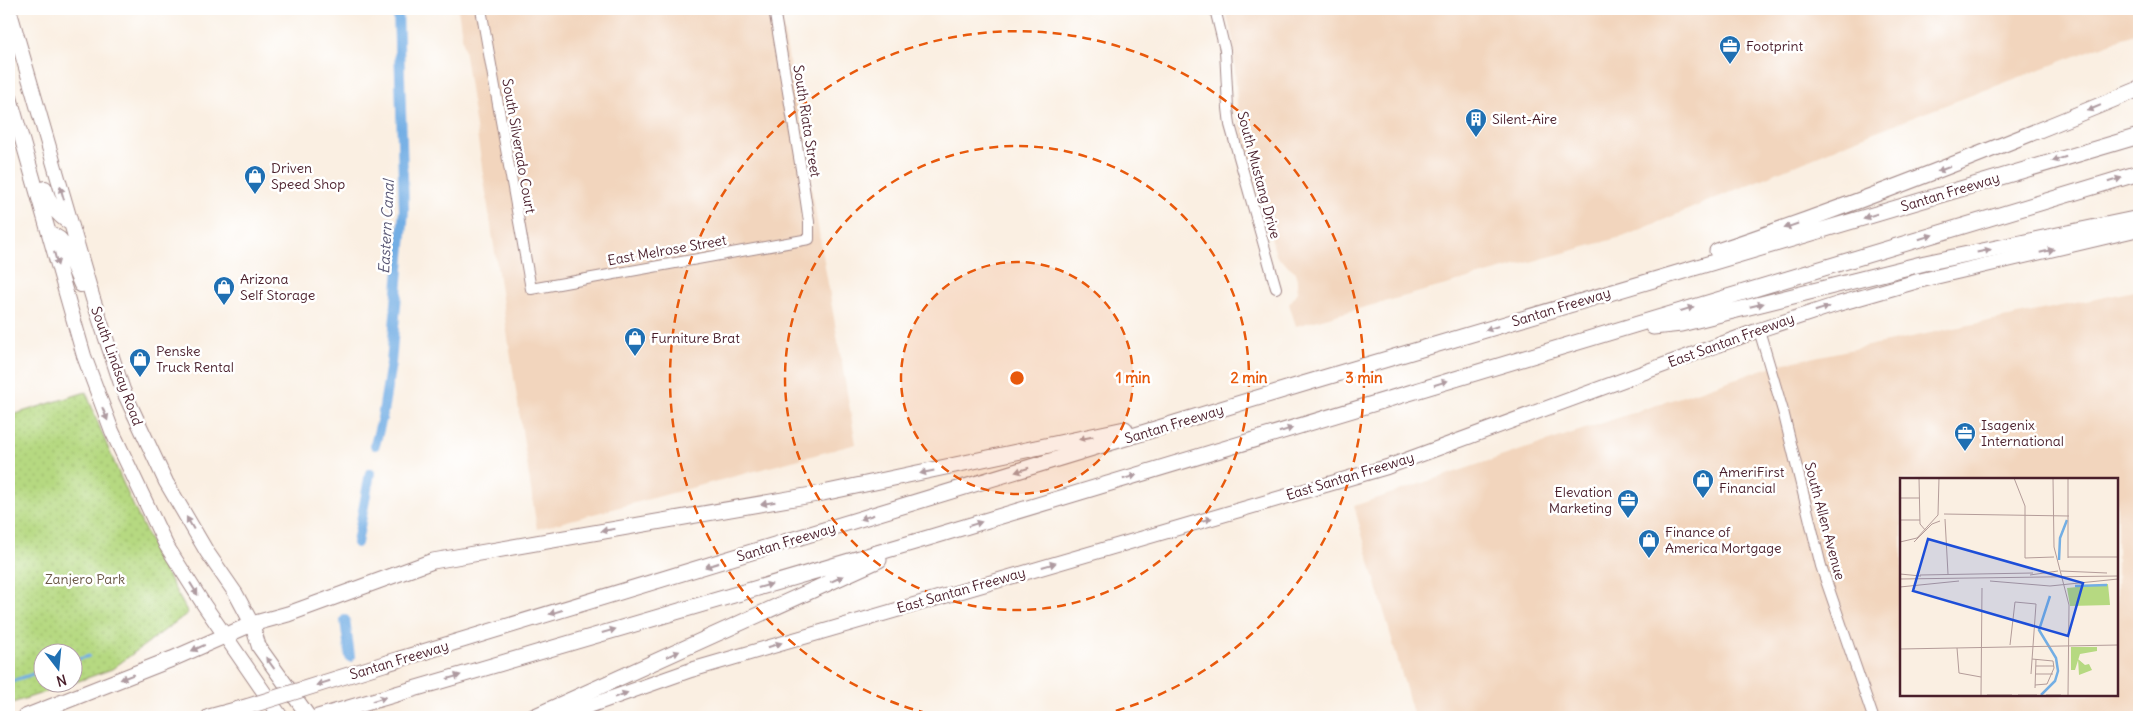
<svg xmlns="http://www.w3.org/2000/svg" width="2148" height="726" font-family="Delius,sans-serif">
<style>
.built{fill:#f2d5bd;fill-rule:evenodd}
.park{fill:url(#park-dots);stroke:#807c56}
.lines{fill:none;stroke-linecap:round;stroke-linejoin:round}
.stream{stroke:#73aee4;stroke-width:3}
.canal{stroke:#73aee4;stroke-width:10}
.minor-casing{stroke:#a28786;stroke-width:12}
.major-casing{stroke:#a28786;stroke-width:16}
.highway-casing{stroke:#a28786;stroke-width:17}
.minor{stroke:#fff;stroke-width:10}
.major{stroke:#fff;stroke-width:14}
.highway{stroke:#fff;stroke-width:15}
.highway-bridge-casing{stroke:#a28786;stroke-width:17;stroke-linecap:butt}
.highway-bridge{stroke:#fff;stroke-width:15}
.oneway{fill:#ae9aa0}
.ring{fill:none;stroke:#e8590c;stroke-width:2.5;stroke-dasharray:9 6}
.labels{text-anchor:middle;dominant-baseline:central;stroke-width:5;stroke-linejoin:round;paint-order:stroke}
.poi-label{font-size:14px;fill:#4a1f2b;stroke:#fff;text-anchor:start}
.street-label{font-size:14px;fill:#4a1f2b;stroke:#fff}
.park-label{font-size:14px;fill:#6a5745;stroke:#fff}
.water-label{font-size:15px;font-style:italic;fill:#5a5875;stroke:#fff}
.inset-river{fill:none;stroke:#73aee4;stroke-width:2.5}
.inset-road{fill:none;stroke:#b49c99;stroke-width:1}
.view{fill:#1d4ed8;fill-opacity:0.15;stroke:#1d4ed8;stroke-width:2.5}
.inset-edge{fill:none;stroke:#4a1f2b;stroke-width:2.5}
.centre{fill:#e8590c;stroke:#fff;stroke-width:2.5}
.ring-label{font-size:15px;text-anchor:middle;font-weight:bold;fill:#e8590c;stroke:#fff;stroke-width:5;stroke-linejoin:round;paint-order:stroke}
</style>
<defs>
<pattern id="park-dots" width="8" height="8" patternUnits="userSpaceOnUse" patternTransform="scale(1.25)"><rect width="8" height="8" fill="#b6d981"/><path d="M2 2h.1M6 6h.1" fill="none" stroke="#9eba70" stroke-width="1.8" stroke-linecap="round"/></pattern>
</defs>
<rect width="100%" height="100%" fill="#fff"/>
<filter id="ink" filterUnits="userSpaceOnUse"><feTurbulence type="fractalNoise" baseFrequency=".02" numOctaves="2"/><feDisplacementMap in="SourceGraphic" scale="10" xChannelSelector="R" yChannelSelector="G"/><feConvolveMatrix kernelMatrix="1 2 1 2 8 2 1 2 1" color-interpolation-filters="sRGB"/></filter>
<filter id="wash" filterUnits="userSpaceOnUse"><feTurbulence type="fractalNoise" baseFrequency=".0096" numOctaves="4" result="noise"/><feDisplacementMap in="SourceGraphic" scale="20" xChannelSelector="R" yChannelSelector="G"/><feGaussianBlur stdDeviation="1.12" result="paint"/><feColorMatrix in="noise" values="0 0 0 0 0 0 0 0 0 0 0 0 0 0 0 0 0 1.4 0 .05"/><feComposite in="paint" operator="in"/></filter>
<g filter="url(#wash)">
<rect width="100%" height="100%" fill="#faefe2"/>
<path class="built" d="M458,9H780L856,444L537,529Z
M1225,9H2139V32L1874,132L1625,236L1296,326L1289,304L1298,292L1296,272L1277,257L1275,252L1242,134L1238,118L1233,40Z
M2139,290V717H1414L1354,506L1776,365ZM1902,480H2117V695H1902Z"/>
<path class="park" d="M86,392C115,469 148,542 188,613L112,669L73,683L72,654H42V684H70L9,704V416Z"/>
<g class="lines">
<path class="stream" d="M72,661L89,656
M9,682L42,671"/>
<path class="canal" d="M375,445L382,418L391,363L404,210L398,9
M357,543L370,473
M345,620L350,657"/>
</g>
</g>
<g filter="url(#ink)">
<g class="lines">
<g class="minor-casing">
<path id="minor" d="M481,9L531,289L809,239V222L802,175L774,9
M1215,9L1225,50L1228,108L1230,125L1276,288
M1759,330L1783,411L1821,566L1873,717"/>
</g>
<g class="major-casing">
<path id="major" d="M9,9L93,299L123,390L166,482L207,552L236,594L252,624L259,647L309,717
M9,94L84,356L112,431L166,545L204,605L281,717
M45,188C50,205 56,215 71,224
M49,232L60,239L64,245L81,285
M558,717L691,670L1387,467L1759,330L1838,304L1918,281L2139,229"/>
</g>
<g class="highway-casing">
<path id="highway" d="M1717,251C1860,203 2000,147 2139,89
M1653,327L1681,324L1925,263L2139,218
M387,663L1303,384L2139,136
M25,717L172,659L252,624L288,614L433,561L823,493L1125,429
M209,717L246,707
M318,717L928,538L2139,173
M533,717L879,560"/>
</g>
<use href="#minor" class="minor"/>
<use href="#major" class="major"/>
<use href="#highway" class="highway"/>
<g class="highway-bridge-casing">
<path id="highway-bridge" d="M246,707L387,663"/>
</g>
<use href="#highway-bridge" class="highway-bridge"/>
</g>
<defs><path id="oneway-solid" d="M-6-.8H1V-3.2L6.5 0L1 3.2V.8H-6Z" transform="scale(1.25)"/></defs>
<g class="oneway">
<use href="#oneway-solid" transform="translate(2094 108) rotate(157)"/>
<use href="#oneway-solid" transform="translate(2059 159) rotate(163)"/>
<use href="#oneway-solid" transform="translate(1944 169) rotate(159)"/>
<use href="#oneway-solid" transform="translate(2115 180) rotate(-17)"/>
<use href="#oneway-solid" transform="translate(62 193) rotate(-106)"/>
<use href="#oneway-solid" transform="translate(1870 216) rotate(163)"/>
<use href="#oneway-solid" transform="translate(1791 226) rotate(161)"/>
<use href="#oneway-solid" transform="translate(1926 237) rotate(-17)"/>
<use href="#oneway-solid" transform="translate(1984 251) rotate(-12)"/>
<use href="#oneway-solid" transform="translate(2047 251) rotate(-13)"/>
<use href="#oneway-solid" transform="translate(56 259) rotate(75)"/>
<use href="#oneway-solid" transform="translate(1757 305) rotate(-14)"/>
<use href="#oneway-solid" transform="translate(1687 309) rotate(-17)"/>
<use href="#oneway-solid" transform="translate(1822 309) rotate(-17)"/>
<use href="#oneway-solid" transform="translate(1492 328) rotate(163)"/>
<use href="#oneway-solid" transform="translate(1441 383) rotate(-17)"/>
<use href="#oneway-solid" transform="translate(105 414) rotate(68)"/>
<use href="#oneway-solid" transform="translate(1286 430) rotate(-17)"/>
<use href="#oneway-solid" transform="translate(1086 438) rotate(168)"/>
<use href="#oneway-solid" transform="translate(1022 470) rotate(163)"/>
<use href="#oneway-solid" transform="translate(927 472) rotate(168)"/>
<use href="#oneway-solid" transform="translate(1130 477) rotate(-17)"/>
<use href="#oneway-solid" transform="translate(768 503) rotate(170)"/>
<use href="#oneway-solid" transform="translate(867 517) rotate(163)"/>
<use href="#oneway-solid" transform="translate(1205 520) rotate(-16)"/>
<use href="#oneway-solid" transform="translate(190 523) rotate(-120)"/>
<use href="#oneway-solid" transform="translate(975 524) rotate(-17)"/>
<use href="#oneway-solid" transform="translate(608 530) rotate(170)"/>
<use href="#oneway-solid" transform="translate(712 565) rotate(163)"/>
<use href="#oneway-solid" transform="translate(1049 565) rotate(-16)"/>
<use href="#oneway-solid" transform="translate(837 579) rotate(-24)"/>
<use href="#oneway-solid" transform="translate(765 586) rotate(-16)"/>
<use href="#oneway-solid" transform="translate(194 589) rotate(58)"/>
<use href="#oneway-solid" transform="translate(556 612) rotate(163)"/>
<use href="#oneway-solid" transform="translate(609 631) rotate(-16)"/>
<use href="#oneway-solid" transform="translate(775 645) rotate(-17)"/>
<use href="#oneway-solid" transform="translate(198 648) rotate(156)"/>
<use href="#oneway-solid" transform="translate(673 654) rotate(-24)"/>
<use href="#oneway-solid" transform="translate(270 663) rotate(-126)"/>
<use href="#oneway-solid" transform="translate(127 677) rotate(159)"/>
<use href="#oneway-solid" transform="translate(454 677) rotate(-16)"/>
<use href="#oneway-solid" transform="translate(323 683) rotate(163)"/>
<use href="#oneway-solid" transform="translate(621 695) rotate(-20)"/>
<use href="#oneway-solid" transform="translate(379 699) rotate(-17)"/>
</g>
</g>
<circle cx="1017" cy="378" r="116" fill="#e8590c" fill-opacity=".12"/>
<g class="ring">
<circle cx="1017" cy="378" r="116"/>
<circle cx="1017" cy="378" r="232"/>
<path d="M942 717A347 347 0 1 1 1092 717"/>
</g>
<defs>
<g id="office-pin" transform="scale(1.125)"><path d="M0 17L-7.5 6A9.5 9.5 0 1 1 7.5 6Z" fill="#1f6fb2" stroke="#fff"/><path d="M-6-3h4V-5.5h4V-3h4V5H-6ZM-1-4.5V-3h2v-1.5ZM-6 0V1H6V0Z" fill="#fff"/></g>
<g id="building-pin" transform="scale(1.125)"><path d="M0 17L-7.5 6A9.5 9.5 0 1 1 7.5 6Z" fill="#1f6fb2" stroke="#fff"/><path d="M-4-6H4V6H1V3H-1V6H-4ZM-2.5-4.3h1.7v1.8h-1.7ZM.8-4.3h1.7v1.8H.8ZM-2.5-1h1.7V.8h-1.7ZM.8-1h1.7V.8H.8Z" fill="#fff"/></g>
<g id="shop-pin" transform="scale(1.125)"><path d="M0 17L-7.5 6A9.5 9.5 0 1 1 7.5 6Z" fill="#1f6fb2" stroke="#fff"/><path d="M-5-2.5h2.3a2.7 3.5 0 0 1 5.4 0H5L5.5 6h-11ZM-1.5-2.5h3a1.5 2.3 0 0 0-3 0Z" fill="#fff"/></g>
</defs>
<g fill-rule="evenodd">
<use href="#office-pin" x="1730" y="46"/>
<use href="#building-pin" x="1476" y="119"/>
<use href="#shop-pin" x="255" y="176"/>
<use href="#shop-pin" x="224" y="287"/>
<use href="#shop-pin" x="635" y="338"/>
<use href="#shop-pin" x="140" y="359"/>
<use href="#office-pin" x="1965" y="433"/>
<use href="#shop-pin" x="1703" y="480"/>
<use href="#office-pin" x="1628" y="500"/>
<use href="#shop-pin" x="1649" y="540"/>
</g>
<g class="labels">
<g class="poi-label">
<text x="1746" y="46">Footprint</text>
<text x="1492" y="119">Silent-Aire</text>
<text x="271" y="168">Driven<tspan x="271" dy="16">Speed Shop</tspan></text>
<text x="240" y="279">Arizona<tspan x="240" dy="16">Self Storage</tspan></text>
<text x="651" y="338">Furniture Brat</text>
<text x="156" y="351">Penske<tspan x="156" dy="16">Truck Rental</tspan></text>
<text x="1981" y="425">Isagenix<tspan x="1981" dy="16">International</tspan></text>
<text x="1719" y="472">AmeriFirst<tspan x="1719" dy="16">Financial</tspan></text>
<text x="1612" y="492" text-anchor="end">Elevation<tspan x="1612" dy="16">Marketing</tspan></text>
<text x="1665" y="532">Finance of<tspan x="1665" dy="16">America Mortgage</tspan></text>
</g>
<g class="street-label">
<text transform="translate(807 121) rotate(81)">South Riata Street</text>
<text transform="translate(519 146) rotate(80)">South Silverado Court</text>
<text transform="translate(1259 175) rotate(75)">South Mustang Drive</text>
<text transform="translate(1950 192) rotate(-17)">Santan Freeway</text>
<text transform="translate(667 250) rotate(-10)">East Melrose Street</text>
<text transform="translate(1561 307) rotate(-17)">Santan Freeway</text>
<text transform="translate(1731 340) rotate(-20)">East Santan Freeway</text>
<text transform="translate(117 366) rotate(70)">South Lindsay Road</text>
<text transform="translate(1174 424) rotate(-17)">Santan Freeway</text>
<text transform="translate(1350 476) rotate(-17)">East Santan Freeway</text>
<text transform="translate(1825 521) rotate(75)">South Allen Avenue</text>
<text transform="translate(786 542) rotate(-17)">Santan Freeway</text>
<text transform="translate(961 590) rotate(-16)">East Santan Freeway</text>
<text transform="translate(399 660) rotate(-17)">Santan Freeway</text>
</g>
<g class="park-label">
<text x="85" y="579">Zanjero Park</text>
</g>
<g class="water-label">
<text transform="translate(386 227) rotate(-87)">Eastern Canal</text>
</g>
</g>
<g transform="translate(1900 478)">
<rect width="218" height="218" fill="#faefe2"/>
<path d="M208,106L210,127L170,128L167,110ZM171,169H197V173L180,176L175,192H171ZM178,181L185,187L189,186L192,192L179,197Z" fill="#b6d981"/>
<path class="inset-river" d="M159,82L160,60L167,42M175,108L207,107M141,217L155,203L158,193L156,180L139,152L150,118"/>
<path class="inset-road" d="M19,0L20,46L26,53M114,0L125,28V80L154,79M153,0L154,69L169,127L168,217M168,0V80M0,20H20M44,36L169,38M38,37L39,0M45,41L48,96M0,42H20M0,64L17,60L38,37M14,64L32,46L40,43M168,79H218M161,93L207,95M0,96L21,98M20,97L133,95M130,97L158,93M0,101L218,98M90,103L150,108L218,101M0,109L59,103M110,167L115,124L136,126L131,196M57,170L59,195L81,199M0,171L218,167M132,181L153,183L154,190L147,206L135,207M136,188H154M136,196H153M135,210L136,181M81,217L82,110M87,217H112M118,217H137M146,217H161"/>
<path class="view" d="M28,61L183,105L168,158L13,113Z"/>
<rect width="218" height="218" class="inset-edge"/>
</g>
<circle cx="1017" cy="378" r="8" class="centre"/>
<g class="ring-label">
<text x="1133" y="383">1 min</text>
<text x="1249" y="383">2 min</text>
<text x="1364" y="383">3 min</text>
</g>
<rect width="2148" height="726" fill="none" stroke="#fff" stroke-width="30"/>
<g transform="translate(58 668) rotate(164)"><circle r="24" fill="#ffffff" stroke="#b7a5aa"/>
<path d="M0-4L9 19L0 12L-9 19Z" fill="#1f6fb2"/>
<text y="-8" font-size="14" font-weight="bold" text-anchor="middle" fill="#4a1f2b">N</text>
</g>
</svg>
